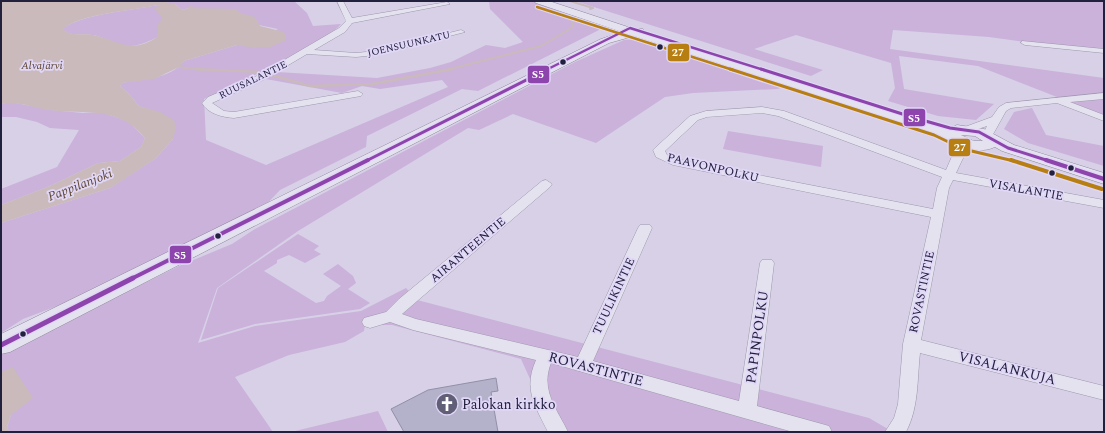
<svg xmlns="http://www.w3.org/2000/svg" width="1105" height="433" font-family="Spectral,serif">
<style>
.green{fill:#cab2da}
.water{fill:#cababc;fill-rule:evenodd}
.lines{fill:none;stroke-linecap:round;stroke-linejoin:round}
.stream-far1{stroke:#cababc;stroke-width:2}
.stream{stroke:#cababc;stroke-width:2.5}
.building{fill:#b4b1cb;stroke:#928fa8}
.minor-casing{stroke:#9d98ad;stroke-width:1}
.secondary-casing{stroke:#8d899c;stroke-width:1}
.minor{fill:#e5e2ef;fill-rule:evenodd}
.secondary{fill:#e5e2ef;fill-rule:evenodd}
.bus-1-far3-casing{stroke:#e1d7f7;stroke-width:4.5}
.bus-1-far2-casing{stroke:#e1d7f7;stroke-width:5.5}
.bus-1-far1-casing{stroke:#e1d7f7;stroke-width:7}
.bus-1-casing{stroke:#e1d7f7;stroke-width:8}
.bus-2-far2-casing{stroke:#e1d7f7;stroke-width:4.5}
.bus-2-far1-casing{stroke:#e1d7f7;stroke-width:5.5}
.bus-2-casing{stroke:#e1d7f7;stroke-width:7}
.bus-1-far3{stroke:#8e44ad;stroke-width:2.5}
.bus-1-far2{stroke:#8e44ad;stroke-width:3}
.bus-1-far1{stroke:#8e44ad;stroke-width:4}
.bus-1{stroke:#8e44ad;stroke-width:5}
.bus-2-far2{stroke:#b77e12;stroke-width:2.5}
.bus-2-far1{stroke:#b77e12;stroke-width:3}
.bus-2{stroke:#b77e12;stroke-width:4}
.bus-dot{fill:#21203d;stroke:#e1d7f7;stroke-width:1.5}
.labels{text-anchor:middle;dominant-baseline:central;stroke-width:3.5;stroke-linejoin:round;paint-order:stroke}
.far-street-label{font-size:10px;fill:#21203d;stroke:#e1d7f7}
.far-water-label{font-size:11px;font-style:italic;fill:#5d462f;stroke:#e1d7f7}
.street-label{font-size:12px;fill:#21203d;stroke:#e1d7f7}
.water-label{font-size:13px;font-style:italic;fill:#5d462f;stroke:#e1d7f7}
.near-street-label{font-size:14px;fill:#21203d;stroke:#e1d7f7}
.near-poi-label{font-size:14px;fill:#21203d;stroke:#e1d7f7;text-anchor:start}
.line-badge{stroke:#e1d7f7;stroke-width:1.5}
.badge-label{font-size:11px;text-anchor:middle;font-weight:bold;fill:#fff}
</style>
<rect width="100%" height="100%" fill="#d7d0e7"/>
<path class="green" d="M172,1H294L307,13L313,26L341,24C333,33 323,38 313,43C278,65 241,82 204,99L206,140L266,165L448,87L442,80L380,89L362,86L342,93L266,79L277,72L377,78L430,68L451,62L486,45L505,48L523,42L490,9L489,1H532L599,27V30L478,91L462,89L367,136L366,147L280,190L261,210L65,303L23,319L1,333V223L110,188L156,158L173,139L148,109L139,106L128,93L120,86L122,83C144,78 169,80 184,61L237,45H248L278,29L189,10V8L182,10L175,4H163Z
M575,1H1104V53L989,37L893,30L890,49L1104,78V116L1076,106L1075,104L978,66L899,56L904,89L994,104L976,120L938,116L888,101L895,88L891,63L796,35L754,49L823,70L811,76Z
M158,5L161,6L164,33C151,41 134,50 118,44C110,41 101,36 92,35C82,33 70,37 62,29C85,13 131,11 158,5Z
M637,39L785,87L777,89L693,93L665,97L596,143L513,114L479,130L468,128L298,231L217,288L198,343L255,326L361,311L406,288L417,300L869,418L893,432H554L521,359L392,325H365L364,331L345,342L289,355L235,377L273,432H9L7,427L11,415L1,372V354L179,266L232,244L255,229L575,62L624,40Z
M11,102L51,110L83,113L100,112L128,121L145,138L141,147L120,161L98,163L50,186L1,205V189L57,167L79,130L50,128L37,122L16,117H1V104Z
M1032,108L1046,135L1104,146V166L1028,143L1004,129L1014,112Z
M728,131L823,146L821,167L723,149Z
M298,234L319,246L314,250L321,254L305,263L289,255L277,260V263L264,271L316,303L324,301L327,296L341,286L323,274L338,264L353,276L356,283L348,289L370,303L360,309L255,324L201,340L218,288Z
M378,411L388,432H291Z"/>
<path class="water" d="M1,1H172L164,4H175L182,10L189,8V6L192,5L193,8L236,9L240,13L255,17L260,26L284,32L286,37L285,41L270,47L254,48L237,45L184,61L179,67L154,79L122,83L120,86L128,93L139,106L160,112L174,120L176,128L173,139L156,158L123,180L110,188L1,223V205L50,186L98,163L120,161L141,147L145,138C118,105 86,115 49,110C33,108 18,100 1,104ZM158,5L160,6L154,8L162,17L161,21L158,24L157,37C131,55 118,40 93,35C83,33 70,37 63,29C82,13 133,11 158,5Z
M13,367L33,398L11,415L7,427L9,432H1V372Z"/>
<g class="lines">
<path class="stream-far1" d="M570,1L593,8L590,9
M179,67L202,70
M446,70L541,46L573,27L572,18L576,16"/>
<path class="stream" d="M195,69L259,72
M272,75L310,86L372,84L452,69"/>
</g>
<path class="building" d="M496,378L498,391L491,392L498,432H404L391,409L428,390Z"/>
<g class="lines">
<g class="minor-casing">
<path id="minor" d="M337,1H343L352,18L447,2L450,4L352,23L345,32L314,50L356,53L376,51L461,30L465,32L376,55L356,57L307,54L263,80L212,103L224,111L234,112L358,91L363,94L361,96L234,118C222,117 208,114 202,103L208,97L257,76L339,28L346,21Z
M1022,41L1104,49V53L1025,45L1021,43Z
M1104,93V99L1070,102L1104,115V121L1057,103L1011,108L1006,111L991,138H983L982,136L987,126L966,133L961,130L962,128L992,117L999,107L1006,103Z
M762,107L784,111L946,170L953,154L951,138L952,136H960L965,154L956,173L1104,200V208L953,180L949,188L921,340L1104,386V400L920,353C917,380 919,407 906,432H885L894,418L898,404L903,344L931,217L673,165L656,157L653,150L655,148L690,116L706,111ZM762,113L778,116L942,177L937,188L933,209L676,159L667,155L665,151L698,120L707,117Z
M546,180L552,184L550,187L402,314L416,319L578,357L638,228L640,225H650L652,228L593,361L739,401L760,263L762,260H772L774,263L757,406L822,424L829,426L832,432H793L551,363C540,390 557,409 568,432H548C535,406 523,389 536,360L413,330L390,322L370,328L364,326L362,322L364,318L386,312L399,299L542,181Z"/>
</g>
<g class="secondary-casing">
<path id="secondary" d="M534,1H549L634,29H643L644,32L949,129L957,125L984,129L1014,145L1104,173V184L1002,151L995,147C972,157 951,141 931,132L634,36L609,43L10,352L1,354V334L601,39L622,32L536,3ZM961,135L975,136L983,141H974Z"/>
</g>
<use href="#minor" class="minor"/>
<use href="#secondary" class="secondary"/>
<g class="bus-1-far3-casing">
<path id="bus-1-far3" d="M546,70L630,28L764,70"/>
</g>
<g class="bus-1-far2-casing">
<path id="bus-1-far2" d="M761,69L915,118L950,128L979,132L1008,148L1049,161
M366,161L548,69"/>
</g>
<g class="bus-1-far1-casing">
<path id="bus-1-far1" d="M1046,160L1104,179
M131,279L368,160"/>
</g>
<g class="bus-1-casing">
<path id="bus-1" d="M1,345L133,278"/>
</g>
<g class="bus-2-far2-casing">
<path id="bus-2-far2" d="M537,7L733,70"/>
</g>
<g class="bus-2-far1-casing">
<path id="bus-2-far1" d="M730,69L934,135L963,149L1014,161"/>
</g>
<g class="bus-2-casing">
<path id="bus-2" d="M1011,160L1102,189"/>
</g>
<use href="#bus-1-far3" class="bus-1-far3"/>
<use href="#bus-1-far2" class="bus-1-far2"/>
<use href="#bus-1-far1" class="bus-1-far1"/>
<use href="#bus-1" class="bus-1"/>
<use href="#bus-2-far2" class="bus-2-far2"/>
<use href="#bus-2-far1" class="bus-2-far1"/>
<use href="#bus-2" class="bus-2"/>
</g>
<defs>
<g id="church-disc" transform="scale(1.15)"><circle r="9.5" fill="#615e78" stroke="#e1d7f7"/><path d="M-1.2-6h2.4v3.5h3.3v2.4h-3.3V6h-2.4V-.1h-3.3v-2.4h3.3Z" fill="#fff"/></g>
</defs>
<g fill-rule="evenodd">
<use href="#church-disc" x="447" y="404"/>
</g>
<g class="bus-dot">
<circle cx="660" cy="47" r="3.5"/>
<circle cx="563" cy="62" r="3.5"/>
<circle cx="1071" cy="168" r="3.5"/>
<circle cx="1052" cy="173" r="3.5"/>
<circle cx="218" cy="236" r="3.5"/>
<circle cx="23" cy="334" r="3.5"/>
</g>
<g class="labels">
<g class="far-street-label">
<text transform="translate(409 44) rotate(-13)">JOENSUUNKATU</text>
<text transform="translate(253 80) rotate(-26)">RUUSALANTIE</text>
</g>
<g class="far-water-label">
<text x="42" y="65">Alvajärvi</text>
</g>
<g class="street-label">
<text transform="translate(713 168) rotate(13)">PAAVONPOLKU</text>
<text transform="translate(1026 190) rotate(10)">VISALANTIE</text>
<text transform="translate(468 250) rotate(-40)">AIRANTEENTIE</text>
<text transform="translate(922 292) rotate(-78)">ROVASTINTIE</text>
<text transform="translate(614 296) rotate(-65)">TUULIKINTIE</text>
</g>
<g class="water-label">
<text transform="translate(80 185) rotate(-21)">Pappilanjoki</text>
</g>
<g class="near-street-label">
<text transform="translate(757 337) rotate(-82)">PAPINPOLKU</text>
<text transform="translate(1007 368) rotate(14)">VISALANKUJA</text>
<text transform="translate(596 369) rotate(15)">ROVASTINTIE</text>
</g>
<g class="near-poi-label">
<text x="462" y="404">Palokan kirkko</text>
</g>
</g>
<g class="line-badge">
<rect x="667" y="43" width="23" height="19" rx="4" fill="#b77e12"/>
<rect x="527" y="65" width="23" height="19" rx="4" fill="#8e44ad"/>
<rect x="903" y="108" width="23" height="19" rx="4" fill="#8e44ad"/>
<rect x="948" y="138" width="23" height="19" rx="4" fill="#b77e12"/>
<rect x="169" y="245" width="23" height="19" rx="4" fill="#8e44ad"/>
</g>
<g class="badge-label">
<text x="678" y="56">27</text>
<text x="538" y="78">S5</text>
<text x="914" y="122">S5</text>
<text x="960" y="151">27</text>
<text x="180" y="259">S5</text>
</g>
<rect width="1105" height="433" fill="none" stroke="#21203d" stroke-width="4"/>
</svg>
